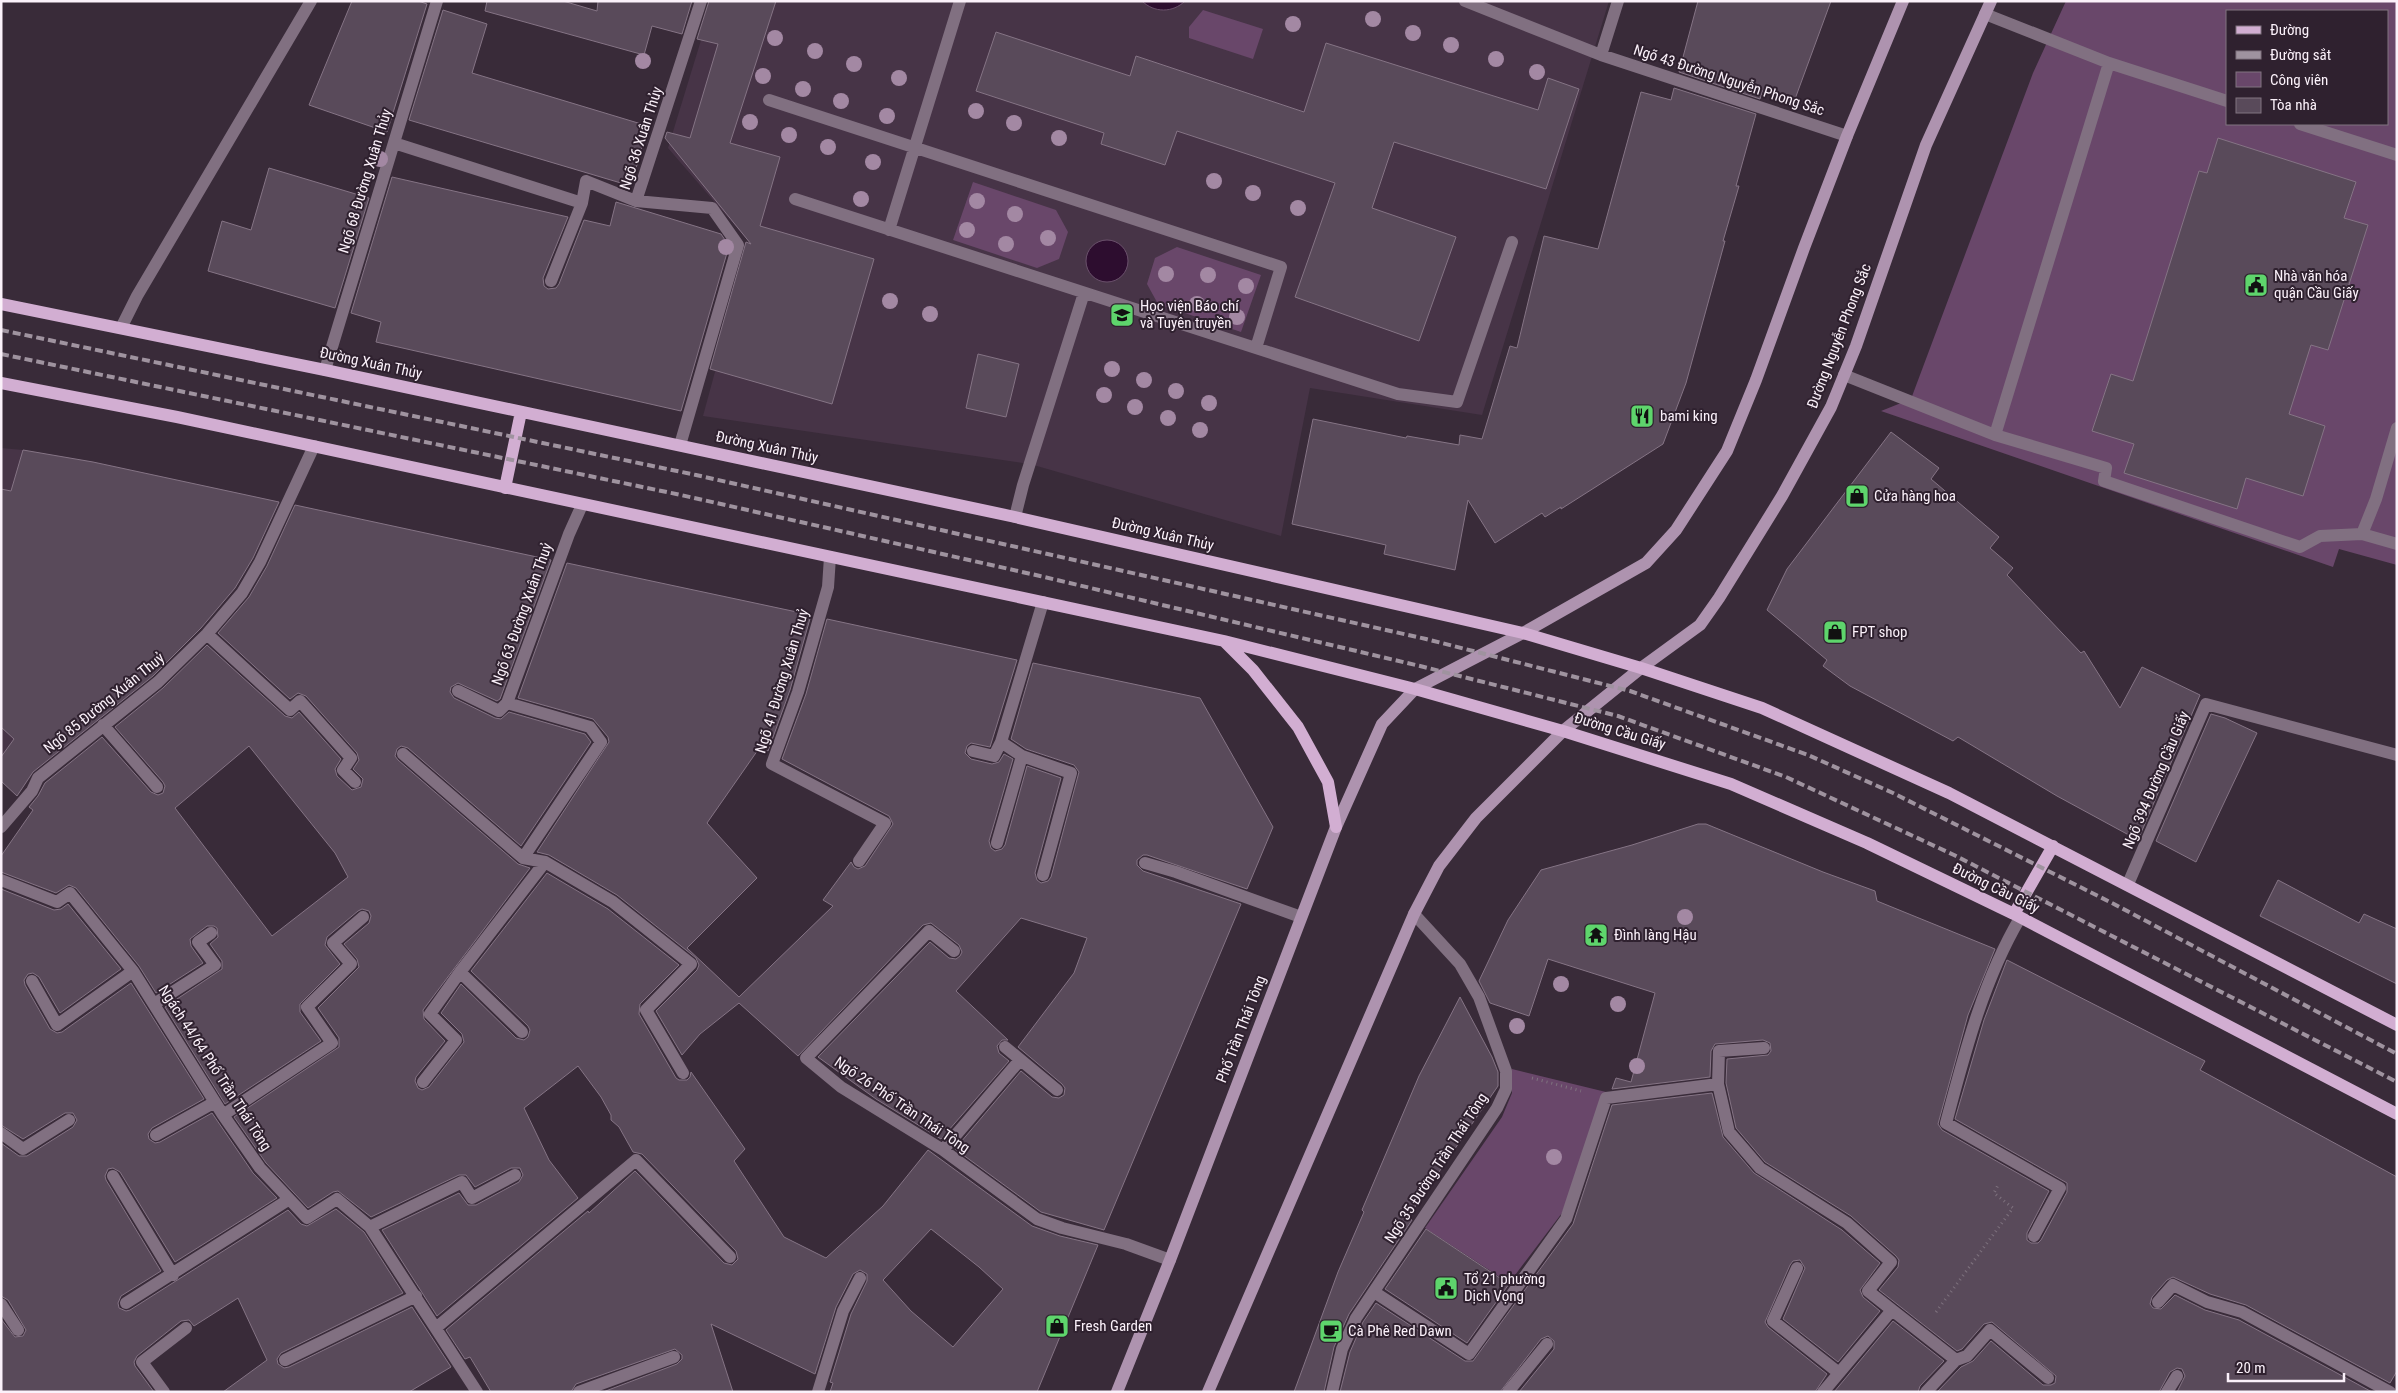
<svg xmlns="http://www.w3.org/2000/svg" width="2398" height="1393" font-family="'Roboto Condensed',sans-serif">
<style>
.built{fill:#473447}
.green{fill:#69476a;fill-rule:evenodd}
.water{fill:#2d0d2f;stroke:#6b516c}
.building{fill:#594a5a;stroke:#857485;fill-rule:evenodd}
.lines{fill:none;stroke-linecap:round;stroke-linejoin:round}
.path{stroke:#7f737f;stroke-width:3;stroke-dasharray:1 4;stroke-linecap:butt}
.lane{stroke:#817081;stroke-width:12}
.secondary{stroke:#ae93af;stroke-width:12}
.primary{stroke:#d2aed2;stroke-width:12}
.rail{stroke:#9f939f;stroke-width:4;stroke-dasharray:8 4;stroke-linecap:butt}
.tree{fill:#a388a3}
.labels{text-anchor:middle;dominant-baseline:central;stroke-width:4;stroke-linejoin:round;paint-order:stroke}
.street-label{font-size:15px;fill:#fbf1fa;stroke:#2f212f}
.poi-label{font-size:15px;fill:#fbf1fa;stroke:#2f212f;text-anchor:start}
</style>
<rect width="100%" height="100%" fill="#392b39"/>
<path class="built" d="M713,1H1609L1482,415L1310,388L1281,536L1030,464L703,416L750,243L668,148Z
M1,448L23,450L1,529Z
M1,727L14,739L1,757Z"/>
<path class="green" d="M2066,1H2397V565L2339,549L2333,567L1881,411L1911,399L2033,73ZM2227,11H2387V124H2227Z
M1203,10L1263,29L1253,59L1189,38V27Z
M973,182L1056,210L1068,232L1059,259L1037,268L953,240Z
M1177,247L1261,275L1241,332L1158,304L1147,284L1155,258Z
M1512,1069L1606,1092L1562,1213L1509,1283L1425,1228L1502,1117L1512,1093Z"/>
<path class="water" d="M1142,1H1185C1173,13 1154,13 1142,1Z
M1086 261a21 21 0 1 1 42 0a21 21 0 1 1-42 0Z"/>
<path class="building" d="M352,1H418L427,4L387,132L309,105Z
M487,1H563L597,11L598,1H692L682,34L652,26L644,55L485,11Z
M709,1H776L730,143L780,157L760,226L874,259L832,404L710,369L746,242L751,244L665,138L667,132L690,138L718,44L697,39Z
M1698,1H1831L1795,99L1763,90L1760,99L1679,72Z
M443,10L487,24L472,73L648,126L631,186L409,120Z
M996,32L1130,76L1136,56L1304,112L1326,43L1538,110L1548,78L1579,89L1546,189L1394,142L1372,208L1456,237L1419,341L1295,297L1335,183L1177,131L1165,165L1101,144L1104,133L976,91Z
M1674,88L1756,114L1736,186H1739L1723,241H1725L1686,383L1663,444L1561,509V507L1545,517L1542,513L1495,543L1468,500L1455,570L1384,554L1386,545L1292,524L1313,419L1406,438L1407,436L1459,445L1460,435L1482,439L1510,346L1517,348L1544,236L1598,249L1641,92L1671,100Z
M2218,138L2356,182L2344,218L2368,225L2328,350L2311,345L2289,414L2325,426L2303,496L2246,478L2237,509L2124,473L2134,444L2092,431L2111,374L2133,381L2199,171L2207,173Z
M269,168L369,198L335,308L208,271L222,221L251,230Z
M392,177L568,217L543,278L544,286L548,289L556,288L559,284L584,220L610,226L616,202L721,234L729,246L681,411L376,342L381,322L351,313Z
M978,354L1019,364L1006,417L966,408Z
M1891,432L1939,468L1931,479L1999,537L1990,548L2013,568L2007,575L2081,653L2084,651L2120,708L2142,667L2200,695L2138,840L2057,796L1958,737L1953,741L1850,686L1823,666L1827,660L1767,610L1787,569Z
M23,450L93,462L279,502L253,558L235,588L201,628L153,676L33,772L17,796L1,781V757L14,739L1,727V489L11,491Z
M295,505L551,560L500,699L497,701L458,683L451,687L450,692L454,698L495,718L501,719L509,712L585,734L591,742L521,846L408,748L401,746L397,749L395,756L398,760L518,864L530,868L423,1010L424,1019L445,1041L416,1077L415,1081L418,1088L422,1090L429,1087L464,1042L462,1034L441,1013L461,984L516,1038L524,1040L528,1037L530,1030L528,1026L471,971L547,873L608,909L679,965L640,1004L639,1014L676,1078L679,1080H687L690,1077L691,1072L745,1149L734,1161L784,1237L826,1258L883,1206L928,1150L1032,1226L1060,1236L1098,1245L1037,1392H830L833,1383L830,1382L851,1314L867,1281V1274L860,1270L853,1274L836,1307L815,1374L711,1324L733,1392H603L677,1364L682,1359V1355L675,1349L576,1384L571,1392H491L470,1357L465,1359L446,1330L588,1211L589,1213L635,1171L724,1263L732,1265L738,1259L736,1251L642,1154L633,1152L619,1127L611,1120V1115L601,1097L578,1066L524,1108L549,1160L578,1198L437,1316L382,1230L459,1193L468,1205H476L519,1182L523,1175L520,1168H511L475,1187L466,1175H459L371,1217L338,1191L333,1192L308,1208L266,1163L234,1117L339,1047V1038L318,1008L359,967L357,959L344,944L369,923L371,916L369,911L362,909L358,911L327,937L325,945L340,964L300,1004V1012L321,1041L225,1104L165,1007L222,969V961L210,944L218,937L217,928L214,926H207L190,939L191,946L203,963L156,993L139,966L76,888L69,885L56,893L1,872V856L33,810L29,807L38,796L45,783L102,737L151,792L158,795L163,793L165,786L163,782L115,727L163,688L207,645L285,716L292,718L299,712L341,759L335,769L337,776L352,790L361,787L363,779L353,769L359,760L357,753L306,696L298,693L290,699L218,633L249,597L267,566ZM249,746L335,853L348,877L272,936L175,808ZM931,1229L979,1267L1003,1289L953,1347L911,1311L883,1280Z
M567,563L811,615L790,690L768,751L760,747L707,823L757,878L687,948L739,997L833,906L823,900L851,862L854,867L858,869L865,866L893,824L889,816L782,759L806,694L827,619L1017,660L990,747L971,743L967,746L965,753L971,759L992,764L999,762L1004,754L1013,759L989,841L991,848L995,851L1002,849L1005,845L1027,766L1061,778L1035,873L1037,880L1041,883L1048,881L1051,877L1079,772L1074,765L1026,749L1011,739L1033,663L1200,698L1273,827L1247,889L1147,855H1143L1137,860V865L1143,871L1241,904L1104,1230L1041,1212L955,1149L1021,1071L1052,1097L1059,1098L1064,1095L1065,1088L1062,1084L1018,1047L1074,973L1087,938L1021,918L956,991L1008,1040H1002L997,1046L999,1053L1009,1061L941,1139L876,1099L818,1057L930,942L949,958L956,959L960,956L962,952L959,945L931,923L923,925L798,1056L739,1003L700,1034L682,1055L656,1011L697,970L699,965L696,958L617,895L549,855L537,852L609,742L608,737L593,719L518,698Z
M2211,714L2225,718L2257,733L2196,862L2156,841Z
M1698,824H1706L1823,872L1875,891L1877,901L1995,949L1968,1015L1938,1124L1942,1130L2049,1191L2027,1233V1240L2031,1243H2038L2041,1240L2067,1192V1183L1955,1119L1984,1020L2007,960L2205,1061L2200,1070L2397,1177V1371L2390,1383L2246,1305L2210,1294L2173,1277L2167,1280L2152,1297L2150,1304L2153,1308L2161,1309L2175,1295L2205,1310L2239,1320L2372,1392H2177L2185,1376L2182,1369L2177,1368L2170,1372L2159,1392H1937L1961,1367L1973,1361L1991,1341L2043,1385H2051L2055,1383L2056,1376L1992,1322L1984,1324L1962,1349L1957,1351L1879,1290L1898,1267L1899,1260L1896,1256L1851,1216L1765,1162L1736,1128L1726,1083L1727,1059L1768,1055L1771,1051L1770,1043L1763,1040L1715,1044L1711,1051L1710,1077L1612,1089L1616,1078L1631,1082L1655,993L1548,959L1529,1016L1490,1003L1479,981L1508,920L1541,870L1632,845Z
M2278,880L2359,923L2364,914L2397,929V984L2260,916Z
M1,889L54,910L61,909L68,904L121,969L60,1013L39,977L33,973L28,974L24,980L25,985L50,1029L57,1033L62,1032L131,983L204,1099L152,1128L148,1134L149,1139L155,1143L160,1142L212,1113L253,1173L277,1198L175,1262L120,1172L113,1168L108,1169L105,1176L106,1180L161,1271L121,1296L118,1303L119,1308L126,1311L130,1310L288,1210L301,1224L307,1226L336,1209L364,1232L403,1293L281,1353L277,1359L278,1364L284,1368L289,1367L412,1307L451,1367L409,1392H223L267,1360L238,1298L194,1326L189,1320L181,1321L137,1356L134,1362L135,1366L154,1392H1V1319L15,1337L23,1336L26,1330L8,1300L1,1296V1143L19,1156H27L73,1127L77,1120L73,1113H65L23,1139L1,1125Z
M1460,997L1492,1057L1498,1072V1086L1408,1217L1412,1220L1349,1314L1334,1347L1324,1392H1294L1338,1272L1364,1212L1362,1210L1419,1076Z
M1712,1093L1723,1137L1754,1173L1842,1230L1880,1263L1860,1290L1863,1297L1880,1311L1838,1362L1783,1319L1805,1268L1800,1260L1793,1261L1790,1265L1765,1322L1768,1327L1827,1374L1815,1392H1519L1554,1349V1341L1548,1336L1541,1339L1500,1392H1340L1350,1352L1363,1322L1376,1303L1465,1361H1473L1573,1224L1612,1105Z
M1426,1229L1509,1284L1467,1343L1385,1289Z
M1893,1321L1944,1361L1920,1386L1918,1392H1834Z"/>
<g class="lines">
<path class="path" d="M1532,1078L1581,1091
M1936,1312L2013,1208L1994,1193L1999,1183"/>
<path class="lane" d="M1465,1L1601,55L1847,136
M1985,14L2109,63L2227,101
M1601,55L1618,1
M769,100L1281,267L1256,348
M2300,124L2397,155
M394,143L582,203L586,181L636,201L712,208L738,245L680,445
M795,199L1398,394L1457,402L1512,242
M636,201L701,1
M889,230L960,1
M551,281L582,203
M121,328L137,296L311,1
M325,370L437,1
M1844,375L1995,435L2106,468L2104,481L2300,547L2320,536L2362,534
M2397,428L2376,499L2362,534L2397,544
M1995,435L2109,63
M1015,517L1023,485L1084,293
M830,557L828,587L798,692L772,764L885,823L859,861
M207,634L290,710L300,701L351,758L343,770L355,782
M458,691L499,711L507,703
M103,725L157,787
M1001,742L1043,602
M973,751L994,756L1001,742L1022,756L1071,773L1043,875
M403,754L523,858L545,862L613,902L691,964L646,1010L683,1073
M1,827L32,791L38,778L158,682L207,634L242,593L260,562L314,446
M997,843L1022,756
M523,858L601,742L590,727L507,703L569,534L582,505
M1145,863L1176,872L1301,917
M1,880L57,902L70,893L133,971L223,1115L260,1168L307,1218L337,1199L370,1227L477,1392
M2128,884L2206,704L2397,755
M2020,918C1983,981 1965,1052 1946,1123L2060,1188L2034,1236
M954,951L929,931L806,1058L841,1087L943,1150L1037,1219L1062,1228L1126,1244L1170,1260
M460,972L522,1032
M32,981L57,1025L133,971
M154,1004L215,965L198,942L211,933
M1005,1047L1057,1090
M1764,1048L1719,1051L1718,1084L1729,1132L1760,1168L1847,1223L1891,1262L1868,1291L1892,1310L1823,1392
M423,1082L456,1040L430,1014L460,972L545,862
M223,1115L332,1043L307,1007L351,964L333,943L363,917
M1,1133L23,1149L69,1120
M156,1135L215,1102
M943,1150L1020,1060
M113,1176L173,1275
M370,1227L462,1182L472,1198L515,1175
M1797,1268L1773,1321L1839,1373
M1374,1292L1469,1354L1566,1219L1606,1098L1718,1084
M2158,1302L2173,1285L2207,1302L2242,1312L2390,1392
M126,1303L288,1200
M1,1304L18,1330
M1892,1310L1956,1360
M437,1327L636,1160L730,1257
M285,1360L416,1296
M164,1392L142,1362L186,1328
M579,1392L674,1357
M818,1392L843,1311L860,1278
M1332,1392L1342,1349L1356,1318L1497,1108L1506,1089V1071L1479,997L1460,964L1414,914
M1508,1392L1547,1344
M1926,1392L1956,1360L1967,1356L1990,1330L2048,1378
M2167,1392L2177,1376"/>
<path class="secondary" d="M1117,1392L1170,1260L1336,827L1382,724L1415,689L1523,633L1646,563L1676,530L1727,451L1756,380L1804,248L1847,136L1903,1
M1208,1392L1414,914L1439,866L1476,818L1563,731L1641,668L1700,625L1719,598L1782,496L1831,407L1856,346L1926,145L1991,1"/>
<path class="primary" d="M1,304L325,370L1015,517L1523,633L1641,668L1762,708L1949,793L2397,1025
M1,383L177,417L1224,641L1415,689L1563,731L1731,784L1867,843L2014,914L2397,1114
M505,488L521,412
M1224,641L1253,670L1298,727L1328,782L1336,827
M2014,914L2053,846"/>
<path class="rail" d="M1,330L696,475L1426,639L1630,691L1808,755L1893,793L2112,903L2397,1054
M1,354L681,495L1040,576L1424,667L1618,716L1786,777L1954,855L2397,1082"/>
</g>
<g class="tree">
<circle cx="1373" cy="19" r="8"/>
<circle cx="1293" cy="24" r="8"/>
<circle cx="1413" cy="33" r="8"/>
<circle cx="775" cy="38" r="8"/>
<circle cx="1451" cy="45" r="8"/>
<circle cx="815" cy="51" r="8"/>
<circle cx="1496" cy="59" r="8"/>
<circle cx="643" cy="61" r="8"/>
<circle cx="854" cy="64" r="8"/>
<circle cx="1537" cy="72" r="8"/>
<circle cx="763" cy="76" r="8"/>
<circle cx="899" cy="78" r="8"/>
<circle cx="803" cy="89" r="8"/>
<circle cx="841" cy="101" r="8"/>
<circle cx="976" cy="111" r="8"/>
<circle cx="887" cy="116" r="8"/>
<circle cx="750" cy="122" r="8"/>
<circle cx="1014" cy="123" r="8"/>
<circle cx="789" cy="135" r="8"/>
<circle cx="1059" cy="138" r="8"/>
<circle cx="828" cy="147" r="8"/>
<circle cx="380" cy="159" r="8"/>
<circle cx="873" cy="162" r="8"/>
<circle cx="1214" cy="181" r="8"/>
<circle cx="1253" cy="193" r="8"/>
<circle cx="861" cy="199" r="8"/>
<circle cx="977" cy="201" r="8"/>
<circle cx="1298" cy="208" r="8"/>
<circle cx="1015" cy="214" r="8"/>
<circle cx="967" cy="230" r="8"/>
<circle cx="1048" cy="238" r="8"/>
<circle cx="1006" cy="244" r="8"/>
<circle cx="726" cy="247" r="8"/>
<circle cx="1166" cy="274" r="8"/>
<circle cx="1208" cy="275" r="8"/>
<circle cx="1246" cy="286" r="8"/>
<circle cx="890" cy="301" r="8"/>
<circle cx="1197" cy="304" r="8"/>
<circle cx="930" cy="314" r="8"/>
<circle cx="1237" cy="317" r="8"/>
<circle cx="1112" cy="369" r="8"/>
<circle cx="1144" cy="380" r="8"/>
<circle cx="1176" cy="391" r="8"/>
<circle cx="1104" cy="395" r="8"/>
<circle cx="1209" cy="403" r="8"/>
<circle cx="1135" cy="407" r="8"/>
<circle cx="1168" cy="418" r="8"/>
<circle cx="1200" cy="430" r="8"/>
<circle cx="1685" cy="917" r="8"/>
<circle cx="1561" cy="984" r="8"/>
<circle cx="1618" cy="1004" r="8"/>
<circle cx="1517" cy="1026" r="8"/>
<circle cx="1637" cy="1066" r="8"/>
<circle cx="1554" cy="1157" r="8"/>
</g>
<defs>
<g id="civic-square" transform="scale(1.25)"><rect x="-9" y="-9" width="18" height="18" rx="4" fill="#5ed56c" stroke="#2f212f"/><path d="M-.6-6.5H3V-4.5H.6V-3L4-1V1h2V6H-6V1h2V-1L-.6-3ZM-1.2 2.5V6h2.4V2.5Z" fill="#111"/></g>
<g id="university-square" transform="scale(1.25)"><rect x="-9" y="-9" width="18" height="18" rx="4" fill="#5ed56c" stroke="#2f212f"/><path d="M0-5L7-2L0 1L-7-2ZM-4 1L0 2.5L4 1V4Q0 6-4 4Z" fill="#111"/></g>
<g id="restaurant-square" transform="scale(1.25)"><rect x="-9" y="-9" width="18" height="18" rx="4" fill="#5ed56c" stroke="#2f212f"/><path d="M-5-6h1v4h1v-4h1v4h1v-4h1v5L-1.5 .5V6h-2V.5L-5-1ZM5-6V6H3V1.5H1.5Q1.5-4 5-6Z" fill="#111"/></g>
<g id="shop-square" transform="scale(1.25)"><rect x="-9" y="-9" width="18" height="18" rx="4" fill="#5ed56c" stroke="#2f212f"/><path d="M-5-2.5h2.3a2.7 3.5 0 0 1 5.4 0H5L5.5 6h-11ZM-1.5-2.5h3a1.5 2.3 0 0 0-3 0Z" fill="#111"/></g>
<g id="temple-square" transform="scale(1.25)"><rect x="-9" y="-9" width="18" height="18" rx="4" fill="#5ed56c" stroke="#2f212f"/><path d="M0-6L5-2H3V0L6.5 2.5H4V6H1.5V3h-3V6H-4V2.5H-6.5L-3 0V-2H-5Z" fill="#111"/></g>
<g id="cafe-square" transform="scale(1.25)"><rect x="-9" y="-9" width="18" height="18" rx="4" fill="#5ed56c" stroke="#2f212f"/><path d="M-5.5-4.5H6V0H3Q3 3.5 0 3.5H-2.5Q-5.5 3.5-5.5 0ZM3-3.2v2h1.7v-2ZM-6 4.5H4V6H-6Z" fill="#111"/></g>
</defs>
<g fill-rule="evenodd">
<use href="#civic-square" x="2256" y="285"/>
<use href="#university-square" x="1122" y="315"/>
<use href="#restaurant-square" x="1642" y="416"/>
<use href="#shop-square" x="1857" y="496"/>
<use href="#shop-square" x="1835" y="632"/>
<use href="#temple-square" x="1596" y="935"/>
<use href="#civic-square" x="1446" y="1288"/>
<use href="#shop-square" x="1057" y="1326"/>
<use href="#cafe-square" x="1331" y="1331"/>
</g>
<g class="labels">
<g class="street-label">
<text transform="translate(1729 80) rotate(18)">Ngõ 43 Đường Nguyễn Phong Sắc</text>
<text transform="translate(641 138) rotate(-72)">Ngõ 36 Xuân Thủy</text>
<text transform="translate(365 181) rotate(-73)">Ngõ 68 Đường Xuân Thủy</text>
<text transform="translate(1839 336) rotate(-69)">Đường Nguyễn Phong Sắc</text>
<text transform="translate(371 363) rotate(12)">Đường Xuân Thủy</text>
<text transform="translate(767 447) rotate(12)">Đường Xuân Thủy</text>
<text transform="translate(1163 534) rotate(13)">Đường Xuân Thủy</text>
<text transform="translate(522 614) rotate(-70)">Ngõ 63 Đường Xuân Thuỷ</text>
<text transform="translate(782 681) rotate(-73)">Ngõ 41 Đường Xuân Thuỷ</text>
<text transform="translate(104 703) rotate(-39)">Ngõ 85 Đường Xuân Thuỷ</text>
<text transform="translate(1620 731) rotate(17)">Đường Cầu Giấy</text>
<text transform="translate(2156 780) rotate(-67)">Ngõ 394 Đường Cầu Giấy</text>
<text transform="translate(1996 888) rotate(26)">Đường Cầu Giấy</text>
<text transform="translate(1241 1029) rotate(-69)">Phố Trần Thái Tông</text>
<text transform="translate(215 1068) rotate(57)">Ngách 44/64 Phố Trần Thái Tông</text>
<text transform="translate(902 1105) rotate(34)">Ngõ 26 Phố Trần Thái Tông</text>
<text transform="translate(1436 1168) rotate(-57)">Ngõ 35 Đường Trần Thái Tông</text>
</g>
<g class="poi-label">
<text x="2274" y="276">Nhà văn hóa<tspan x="2274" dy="17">quận Cầu Giấy</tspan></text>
<text x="1140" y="306">Học viện Báo chí<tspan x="1140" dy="17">và Tuyên truyền</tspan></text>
<text x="1660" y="416">bami king</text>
<text x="1874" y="496">Cửa hàng hoa</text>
<text x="1852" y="632">FPT shop</text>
<text x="1614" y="935">Đình làng Hậu</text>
<text x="1464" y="1279">Tổ 21 phường<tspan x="1464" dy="17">Dịch Vọng</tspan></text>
<text x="1074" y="1326">Fresh Garden</text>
<text x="1348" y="1331">Cà Phê Red Dawn</text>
</g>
</g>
<rect width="2398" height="1393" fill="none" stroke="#fbf1fa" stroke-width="5"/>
<rect x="2226" y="10" width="162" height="115" fill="#2f212f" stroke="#817480"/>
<rect x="2236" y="26" width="25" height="8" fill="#d2aed2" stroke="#817480"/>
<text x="2270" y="35" font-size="15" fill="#fbf1fa">Đường</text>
<rect x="2236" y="51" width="25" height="8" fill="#9f939f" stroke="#817480"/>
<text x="2270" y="60" font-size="15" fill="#fbf1fa">Đường sắt</text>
<rect x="2236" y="72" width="25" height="15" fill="#69476a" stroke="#817480"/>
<text x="2270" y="85" font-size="15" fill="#fbf1fa">Công viên</text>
<rect x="2236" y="98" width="25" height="15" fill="#594a5a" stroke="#817480"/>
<text x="2270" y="110" font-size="15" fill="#fbf1fa">Tòa nhà</text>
<path d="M2228 1373v8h116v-8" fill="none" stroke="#fbf1fa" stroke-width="2.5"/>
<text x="2236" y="1373" font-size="15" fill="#fbf1fa" stroke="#2f212f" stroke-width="4" paint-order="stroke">20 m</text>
</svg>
